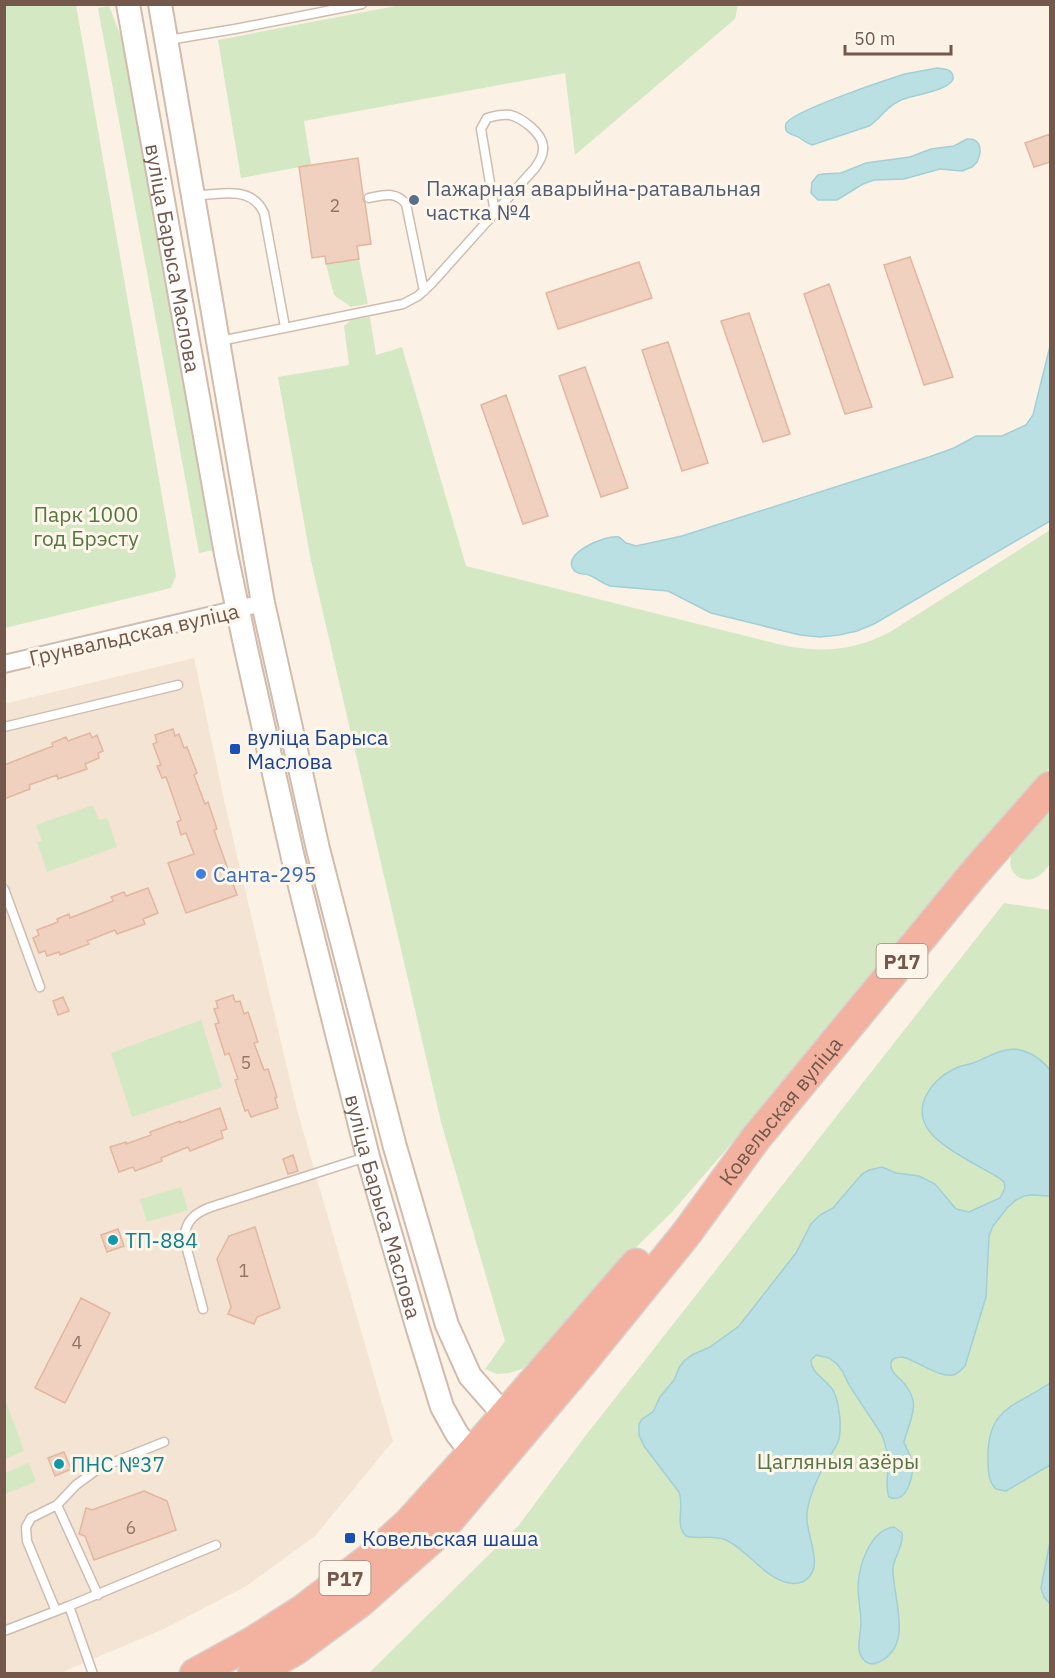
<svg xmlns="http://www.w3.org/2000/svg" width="1055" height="1678" font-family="'IBM Plex Sans',sans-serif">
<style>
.residential{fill:#f3e4d4}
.green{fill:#d4e8c4}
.water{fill:#bbe0e4;stroke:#a1cfd5;stroke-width:1.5}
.building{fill:#f0d0be;stroke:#e2b69f;stroke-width:1.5}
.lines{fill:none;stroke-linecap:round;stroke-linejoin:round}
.lane-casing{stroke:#cfbcaf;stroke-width:11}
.street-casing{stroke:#cfbcaf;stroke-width:20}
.secondary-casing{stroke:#d1bbac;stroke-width:26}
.highway-casing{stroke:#d8d0cd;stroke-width:33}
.lane{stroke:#fff;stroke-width:8}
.street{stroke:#fff;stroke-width:16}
.secondary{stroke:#fff;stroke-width:22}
.highway{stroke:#f3b29f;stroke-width:30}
.service-dot{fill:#5c6f8a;stroke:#fef6eb;stroke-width:2}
.transit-dot{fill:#1a4fb4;stroke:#fef6eb;stroke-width:2}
.shop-dot{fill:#3f7fe0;stroke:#fef6eb;stroke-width:2}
.culture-dot{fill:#0f9aa8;stroke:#fef6eb;stroke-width:2}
.labels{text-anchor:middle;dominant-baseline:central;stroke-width:6;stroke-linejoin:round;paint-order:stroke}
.number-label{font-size:18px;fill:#927668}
.shield{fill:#fef6eb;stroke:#9d877b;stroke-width:1.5}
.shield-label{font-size:20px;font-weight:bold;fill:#73584b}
.service-label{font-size:21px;fill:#4e5e75;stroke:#fef6eb;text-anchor:start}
.street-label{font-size:21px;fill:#73584b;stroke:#fef6eb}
.park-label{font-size:21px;fill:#557843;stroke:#fef6eb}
.transit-label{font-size:21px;fill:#164399;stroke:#fef6eb;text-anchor:start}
.shop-label{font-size:21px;fill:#366cbe;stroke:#fef6eb;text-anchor:start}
.culture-label{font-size:21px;fill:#0d838f;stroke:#fef6eb;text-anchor:start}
</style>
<rect width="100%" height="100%" fill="#fbf2e5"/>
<path class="residential" d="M194,658L224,800L297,1110L393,1441L315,1536L248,1585L164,1629L60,1673H5L4,704Z"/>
<path class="green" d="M406,4H738V5L735,19L575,155L565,73L304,121L311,165L241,178L218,40Z
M4,5H76L176,576L171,588L5,628Z
M109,6L122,39L214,550L199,553L98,8Z
M359,259L368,304L351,307L334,295L326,264Z
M370,317L376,355L402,347L466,566L782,645C822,653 853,651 890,632L1050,530V767L967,864L788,1078L672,1212L614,1269L539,1354L522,1369L509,1373L497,1374L485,1369L505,1341L441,1122L311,561L278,377L349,365L344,326L351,320Z
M93,805L99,820L107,818L117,847L47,872L37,842L42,841L36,825Z
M1050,805V864C1046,869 1042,874 1037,877C1022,885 1007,873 1011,857C1014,844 1041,816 1050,805Z
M1004,903L1050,910V1673L368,1674L519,1525L583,1439Z
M201,1020L222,1087L132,1117L111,1053Z
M181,1187L188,1210L147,1222L140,1199Z
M6,1402L24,1451L5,1459L4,1405Z
M29,1463L36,1482L5,1494V1473Z"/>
<path class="water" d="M937,68C941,69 947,68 951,72C964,88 915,95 907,98C903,99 898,101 894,104C884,110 879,120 869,126L812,145C806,143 804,141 800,138C794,134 783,135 786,124C789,112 889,79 905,74C916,72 926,70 937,68Z
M967,139C982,138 982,152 977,162L972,167L962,171L940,169L904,179L874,180L863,184L837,200H818L811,193L812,182L818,175L823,174L841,173L866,163L910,157L931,149L954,146Z
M1050,346V521L874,624L857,631L839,635L820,637L800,635L711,613L668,591L610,586C601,583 597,578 589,575C585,573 580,575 576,572C556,555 607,534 619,537L626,543L636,546L682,536L929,457L954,448L976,436H1002L1026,425L1033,415Z
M1014,1049C1030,1051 1040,1058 1050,1070V1196L1031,1195L1024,1196L1016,1200L1007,1208L993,1226L989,1236L986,1297L965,1366C961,1370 958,1374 953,1375C940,1378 917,1361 903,1357C897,1357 890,1358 891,1366C891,1373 898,1377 902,1381C923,1403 910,1418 904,1442C906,1448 910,1454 912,1460C915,1473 907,1506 889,1497C885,1486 888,1477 888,1466C888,1455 886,1445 882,1435L849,1385L843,1372L837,1364L829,1358L816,1355L811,1360C810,1373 828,1380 834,1392C838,1400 839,1410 840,1419C840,1426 841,1435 838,1442C835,1449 830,1455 826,1462C818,1477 809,1495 807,1513C805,1531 817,1549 814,1567C812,1576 807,1581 799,1583C771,1588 749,1550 726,1540C713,1534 699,1540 686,1536C674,1524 685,1507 679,1492L644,1446L639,1435V1424L642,1419L653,1412L660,1397L674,1380L680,1366L684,1361L692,1355L710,1347L739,1326L796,1253L811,1224L820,1215L833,1208L862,1174L869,1170L882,1167L896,1173L919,1176L935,1184L956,1209L969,1212L1000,1198L1005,1188L1004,1182L999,1178C981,1167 942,1148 930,1132C911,1108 930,1081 954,1069C961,1065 969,1065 976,1062C990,1056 998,1050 1014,1049Z
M1050,1383V1465L1006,1491L996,1489C988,1481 988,1470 988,1459C987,1407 1015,1407 1050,1383Z
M894,1527L902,1533C904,1546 894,1556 893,1568C892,1597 915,1645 879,1662C873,1665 867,1664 863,1659C855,1650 861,1634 861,1623C861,1610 858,1599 858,1586C859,1565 870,1530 894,1527Z
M1050,1542V1604L1044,1597L1041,1588Z"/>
<path class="building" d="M1050,134V162L1034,167L1025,143Z
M358,158L363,195V199L365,203L371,244L357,246L359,259L326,264L325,256L312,258L299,167Z
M910,257L953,377L924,385L884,265Z
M639,262L652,298L558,329L546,293Z
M829,284L872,407L845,414L804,294Z
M749,313L790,434L763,442L721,321Z
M668,342L708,463L682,471L642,350Z
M585,367L628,488L601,497L559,376Z
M506,395L548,516L523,524L481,405Z
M173,729L175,736L179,734L184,748L187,747L197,773L194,775L205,804L208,802L217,829L214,830L237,895L186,913L168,863L194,854L186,833L181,835L177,822L181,820L166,777L162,778L160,773L157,766L161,765L153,744L157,742L155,735Z
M90,733L92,738L97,735L103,751L98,753L99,758L85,764L87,769L58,779L57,775L29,785L30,789L4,799V765L53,746L52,743L66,737L68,741Z
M148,888L158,913L143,919L145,924L117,934L115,930L87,941L89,944L60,955L59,952L47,956L45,951L39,953L33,938L39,935L37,930L58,922L57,919L69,914L70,918L113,901L111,897L124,892L126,896Z
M233,995L235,1002L240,1001L244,1014L248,1012L258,1042L254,1043L264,1070L268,1069L277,1097L275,1098L278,1108L251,1117L248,1110L245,1111L235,1080L238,1079L229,1053L225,1055L215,1024L219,1023L214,1009L218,1008L216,1001Z
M63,997L69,1011L58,1015L53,1001Z
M220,1108L227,1129L221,1131L223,1138L190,1151L188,1147L161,1158L162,1161L135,1171L133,1167L119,1172L110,1147L126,1142V1144L151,1135L150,1132L180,1121V1123Z
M293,1155L298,1171L288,1174L283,1159Z
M255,1227L280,1308L257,1317L254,1324L228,1314L231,1307L217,1259L229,1236Z
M118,1229L124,1246L107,1252L101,1235Z
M81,1298L110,1313L65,1403L35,1388Z
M64,1452L71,1469L55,1476L48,1458Z
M144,1491L167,1501L176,1530L94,1560L85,1536L79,1534L86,1508L92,1510Z"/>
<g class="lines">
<g class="lane-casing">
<path id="lane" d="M168,40L235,29L362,4
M194,196C218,194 252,185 264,213L285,327
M369,198C384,195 396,191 406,204L424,291
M220,341L403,304L418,296L431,284L535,168C539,162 544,155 543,146C542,133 522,118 510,115C502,114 494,116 487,118L481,129L495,213
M4,727L178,685
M4,889L40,987
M203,1309L184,1238C186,1220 195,1213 211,1207L366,1157
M98,1595L57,1505L76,1485L99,1468L164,1442
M69,1606L216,1545
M56,1611L27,1541L26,1527L31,1518L57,1505
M4,1631L69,1606L93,1674"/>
</g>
<g class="street-casing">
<path id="street" d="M4,664L263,603"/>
</g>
<g class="secondary-casing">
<g id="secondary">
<path id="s1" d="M128,4L226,554L246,649L293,858L368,1157L418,1329L442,1407L457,1434L472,1453L485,1460"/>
<path d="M160,4L263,603L318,849L395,1147L447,1325L470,1376L505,1416L513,1428"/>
</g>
</g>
<g class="highway-casing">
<g id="highway">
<path d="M195,1674L253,1642L303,1610L369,1559L408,1524L472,1453L636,1264"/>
<path id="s2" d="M253,1674L295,1650L360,1602L437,1534L582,1362L686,1234L756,1138L976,871L1050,787"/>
</g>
</g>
<use href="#lane" class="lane"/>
<use href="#street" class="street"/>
<use href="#secondary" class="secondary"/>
<use href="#highway" class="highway"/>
</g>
<circle class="service-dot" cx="414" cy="200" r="6"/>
<g class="transit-dot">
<rect x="229" y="743" width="12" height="12" rx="3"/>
<rect x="344" y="1532" width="12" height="12" rx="3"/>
</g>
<circle class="shop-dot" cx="201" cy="874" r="6"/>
<g class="culture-dot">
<circle cx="113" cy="1240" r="6"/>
<circle cx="59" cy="1464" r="6"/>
</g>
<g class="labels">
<g class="number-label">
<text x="335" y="205">2</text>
<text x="246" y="1062">5</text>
<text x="244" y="1270">1</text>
<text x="77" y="1342">4</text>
<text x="131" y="1527">6</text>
</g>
<g class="shield">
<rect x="876.5" y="944" width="51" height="34" rx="4.5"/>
<rect x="319.5" y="1561" width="51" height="34" rx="4.5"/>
</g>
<g class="shield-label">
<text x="902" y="961">Р17</text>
<text x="345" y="1578">Р17</text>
</g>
<g class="service-label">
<text x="426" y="188">Пажарная аварыйна-ратавальная<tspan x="426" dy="24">частка №4</tspan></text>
</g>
<g class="street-label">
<text stroke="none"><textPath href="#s1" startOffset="258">вуліца Барыса Маслова</textPath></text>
<text transform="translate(134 634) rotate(-13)">Грунвальдская вуліца</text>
<text stroke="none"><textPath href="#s2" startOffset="777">Ковельская вуліца</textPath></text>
<text stroke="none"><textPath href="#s1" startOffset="1230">вуліца Барыса Маслова</textPath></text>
</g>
<g class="park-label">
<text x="86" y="514">Парк 1000<tspan x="86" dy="24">год Брэсту</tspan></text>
<text x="838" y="1461">Цагляныя азёры</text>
</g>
<g class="transit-label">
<text x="247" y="737">вуліца Барыса<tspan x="247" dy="24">Маслова</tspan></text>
<text x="362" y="1538">Ковельская шаша</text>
</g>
<g class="shop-label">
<text x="213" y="874">Санта-295</text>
</g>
<g class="culture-label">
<text x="125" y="1240">ТП-884</text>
<text x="71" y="1464">ПНС №37</text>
</g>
</g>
<rect width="1055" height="1678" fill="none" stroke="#73584b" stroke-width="12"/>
<path d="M845 45v9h106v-9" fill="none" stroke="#73584b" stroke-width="3"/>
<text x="854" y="45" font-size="18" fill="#73584b" stroke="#fef6eb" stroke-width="4.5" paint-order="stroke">50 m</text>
</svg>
